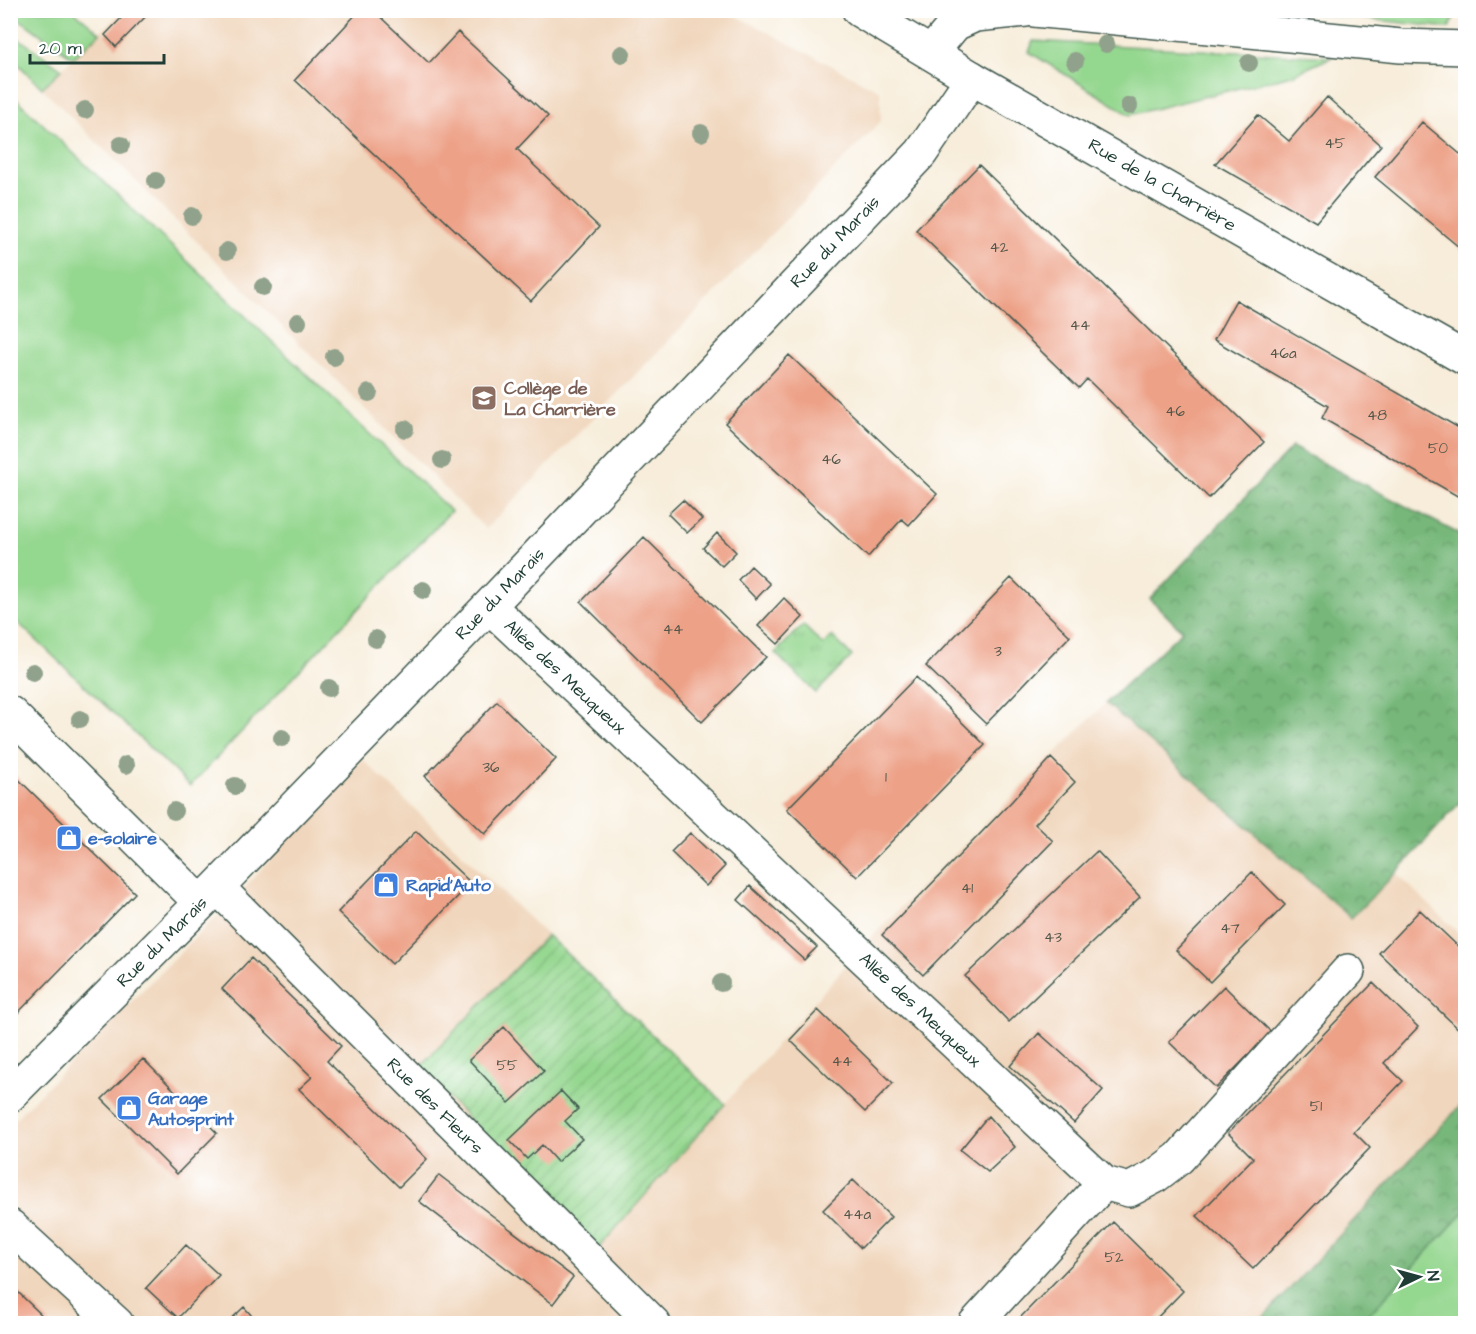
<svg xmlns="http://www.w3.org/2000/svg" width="1476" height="1334" font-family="'Architects Daughter',sans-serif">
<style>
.built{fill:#f0d6bc}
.grass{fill:#94d78f;stroke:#5a8a62;stroke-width:1.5}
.forest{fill:url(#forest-crowns);stroke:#4b7a57;stroke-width:1.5}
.park{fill:url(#park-tufts);stroke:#5a8a62;stroke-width:1.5}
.garden{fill:url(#garden-furrows);stroke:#5a8a62;stroke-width:1.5}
.building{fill:#eda187}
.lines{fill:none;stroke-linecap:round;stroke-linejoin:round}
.minor-casing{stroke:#3f574d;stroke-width:36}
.major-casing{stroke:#3f574d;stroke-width:36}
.minor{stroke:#fff;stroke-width:33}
.major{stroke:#fff;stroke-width:33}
.tree{fill:#90a28b}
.labels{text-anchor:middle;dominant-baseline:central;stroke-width:6;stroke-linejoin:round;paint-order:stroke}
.number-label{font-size:15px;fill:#525649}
.street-label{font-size:18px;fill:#1f3d34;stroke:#fff}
.education-label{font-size:18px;font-weight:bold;fill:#785e54;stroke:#fff;text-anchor:start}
.shop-label{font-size:18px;font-weight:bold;fill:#366cbe;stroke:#fff;text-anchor:start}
</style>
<defs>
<pattern id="forest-crowns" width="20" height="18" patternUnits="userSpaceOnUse" patternTransform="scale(1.5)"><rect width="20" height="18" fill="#77b87a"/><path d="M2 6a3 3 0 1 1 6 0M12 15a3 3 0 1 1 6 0" fill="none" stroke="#619765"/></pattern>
<pattern id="park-tufts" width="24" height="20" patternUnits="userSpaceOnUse" patternTransform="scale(1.5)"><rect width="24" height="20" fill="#94d78f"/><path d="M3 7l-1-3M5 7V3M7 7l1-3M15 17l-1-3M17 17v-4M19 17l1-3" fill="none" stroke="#7fb97c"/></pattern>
<pattern id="garden-furrows" width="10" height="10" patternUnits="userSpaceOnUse" patternTransform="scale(1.5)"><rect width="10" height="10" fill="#94d78f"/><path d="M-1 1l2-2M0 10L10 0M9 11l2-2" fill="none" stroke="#7fb97c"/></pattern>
</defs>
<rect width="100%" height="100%" fill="#fff"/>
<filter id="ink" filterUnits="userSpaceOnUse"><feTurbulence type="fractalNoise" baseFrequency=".0167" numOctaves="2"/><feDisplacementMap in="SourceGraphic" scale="12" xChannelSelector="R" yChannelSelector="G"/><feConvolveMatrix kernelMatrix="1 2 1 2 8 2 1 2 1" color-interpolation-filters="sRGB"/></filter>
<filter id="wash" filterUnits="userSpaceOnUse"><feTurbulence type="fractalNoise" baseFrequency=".008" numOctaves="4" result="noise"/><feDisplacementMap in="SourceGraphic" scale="24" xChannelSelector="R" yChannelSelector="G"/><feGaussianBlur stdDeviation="1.35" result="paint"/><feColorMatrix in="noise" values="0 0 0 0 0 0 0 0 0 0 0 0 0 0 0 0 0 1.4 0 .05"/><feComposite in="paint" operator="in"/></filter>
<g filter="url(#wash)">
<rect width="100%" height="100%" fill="#f7edda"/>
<path class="built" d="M725,10L880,91L881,121L486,529L42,88L122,11Z
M1106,703L1350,918L1396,873L1465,939V1101L1258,1323L11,1324V1123L243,889L362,759L547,935L419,1068L597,1250L871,937Z"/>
<path class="grass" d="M11,10L74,11L100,33L73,58L11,13Z
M1293,11H1442L1454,18L1449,28Z
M11,33L62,69L42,88L11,57Z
M1033,41L1332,57L1292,75L1130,115L1029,52Z
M10,93L451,511L190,786L11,616Z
M1465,1211V1323H1361Z"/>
<path class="forest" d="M1292,447L1465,537V797L1396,873L1351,918L1106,703L1182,631L1150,599Z
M1465,1101V1211L1361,1323H1258Z"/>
<path class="park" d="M803,625L823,645L832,636L852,656L816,693L775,653Z"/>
<path class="garden" d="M547,935L725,1104L597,1250L419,1068Z"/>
<g id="blocks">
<path class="building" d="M129,10H152L116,47L105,35Z
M360,10H373L429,63L458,32L548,116L517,149L599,227L531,301L295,80Z
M1327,97L1381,145L1316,222L1215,164L1258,115L1289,141Z
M1422,122L1466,159V253L1375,177Z
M979,165L1264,442L1209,498L1087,379L1079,388L916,230Z
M1236,300L1466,432V501L1322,418L1328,406L1214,340Z
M789,355L937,494L909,525L902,519L868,557L725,423Z
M683,500L702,519L687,533L668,514Z
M717,533L736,552L722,566L703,548Z
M644,537L766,657L702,722L581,602Z
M751,566L770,584L756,599L738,580Z
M1011,578L1070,636L986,724L926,666Z
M784,598L803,617L778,644L758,626Z
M916,677L985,745L857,877L787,809Z
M497,701L556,759L485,834L425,776Z
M1051,758L1075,782L1035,824L1053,841L923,975L882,935L1012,801Z
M10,771L135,893L10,1021Z
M416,831L471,883L392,964L338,912Z
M690,833L725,866L706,886L671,852Z
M1097,851L1140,897L1009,1022L965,976Z
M1252,872L1285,905L1210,982L1176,950Z
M750,886L817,947L804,960L738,900Z
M1420,910L1466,954V1036L1379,953Z
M251,958L341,1046L327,1061L427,1159L399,1187L299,1089L312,1077L222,989Z
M1373,983L1418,1027L1384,1063L1403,1081L1354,1132L1370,1148L1253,1269L1197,1216L1253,1158L1228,1133Z
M1224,986L1271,1032L1216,1088L1169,1042Z
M818,1010L893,1083L865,1112L790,1040Z
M504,1027L544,1071L509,1103L469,1060Z
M1039,1033L1103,1090L1074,1123L1010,1066Z
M143,1059L217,1133L177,1174L102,1099Z
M561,1091L578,1109L565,1121L582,1139L557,1162L542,1145L527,1159L509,1140Z
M988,1116L1015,1147L988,1172L960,1150Z
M439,1175L573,1277L553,1304L419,1201Z
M853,1180L891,1217L861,1248L823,1210Z
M1113,1222L1183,1291L1151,1324H1014Z
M186,1245L219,1275L178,1318L146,1288Z
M10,1284L26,1300L51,1324H10Z
M244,1307L259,1324H226Z"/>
</g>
</g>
<g filter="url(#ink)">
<use href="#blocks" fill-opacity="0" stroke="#3f574d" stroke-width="1.5"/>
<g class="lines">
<g class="minor-casing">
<path id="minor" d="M1034,10L1401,46L1466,48
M931,53L955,24L975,15L1026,10
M489,606L1104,1183L1129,1190L1154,1177L1179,1158L1348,971
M10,713L201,903
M217,887L654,1324
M10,1095L217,887L489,606L921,153L972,78
M10,1226L117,1324
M975,1324L1104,1183"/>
</g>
<g class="major-casing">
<path id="major" d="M859,10L972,78L1466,359"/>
</g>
<use href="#minor" class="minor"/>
<use href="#major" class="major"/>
</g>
<g class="tree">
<circle cx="1106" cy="44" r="9"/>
<circle cx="622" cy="54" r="9"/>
<circle cx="1075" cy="61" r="9"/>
<circle cx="1249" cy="63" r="9"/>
<circle cx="1129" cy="106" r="9"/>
<circle cx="85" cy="110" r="9"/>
<circle cx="701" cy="133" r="9"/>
<circle cx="121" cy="145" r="9"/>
<circle cx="156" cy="181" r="9"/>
<circle cx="192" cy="216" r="9"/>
<circle cx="227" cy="251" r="9"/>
<circle cx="263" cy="287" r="9"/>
<circle cx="298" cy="322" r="9"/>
<circle cx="334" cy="357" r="9"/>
<circle cx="369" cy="393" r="9"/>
<circle cx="405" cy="429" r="9"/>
<circle cx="442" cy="460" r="9"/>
<circle cx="423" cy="590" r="9"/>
<circle cx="376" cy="639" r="9"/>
<circle cx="33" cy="672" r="9"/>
<circle cx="329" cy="688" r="9"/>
<circle cx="80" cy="719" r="9"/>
<circle cx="282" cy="738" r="9"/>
<circle cx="126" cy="765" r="9"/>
<circle cx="235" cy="786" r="9"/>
<circle cx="174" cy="811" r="9"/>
<circle cx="721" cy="983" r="9"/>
</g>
</g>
<defs>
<g id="school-square" transform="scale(1.35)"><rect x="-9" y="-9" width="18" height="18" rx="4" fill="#8d6e63" stroke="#fff"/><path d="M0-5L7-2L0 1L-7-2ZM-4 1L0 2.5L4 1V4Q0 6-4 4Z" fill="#fff"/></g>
<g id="shop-square" transform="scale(1.35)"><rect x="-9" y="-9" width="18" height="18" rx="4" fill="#3f7fe0" stroke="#fff"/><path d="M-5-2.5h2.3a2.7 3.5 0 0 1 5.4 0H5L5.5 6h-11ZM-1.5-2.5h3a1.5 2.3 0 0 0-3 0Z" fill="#fff"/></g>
</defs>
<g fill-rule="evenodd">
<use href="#school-square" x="484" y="398"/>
<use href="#shop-square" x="69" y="838"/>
<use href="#shop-square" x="386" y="885"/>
<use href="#shop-square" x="129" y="1108"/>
</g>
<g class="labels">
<g class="number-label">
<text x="1335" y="143">45</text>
<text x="999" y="247">42</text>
<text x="1080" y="325">44</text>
<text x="1283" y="353">46a</text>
<text x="1175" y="411">46</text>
<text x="1377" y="415">48</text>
<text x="1438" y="448">50</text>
<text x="831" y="459">46</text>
<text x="673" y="629">44</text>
<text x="998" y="651">3</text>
<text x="491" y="767">36</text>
<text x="886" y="777">1</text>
<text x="967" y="888">41</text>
<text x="1230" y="928">47</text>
<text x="1053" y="937">43</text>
<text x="842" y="1061">44</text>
<text x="507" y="1065">55</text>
<text x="1316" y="1106">51</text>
<text x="857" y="1214">44a</text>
<text x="1114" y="1257">52</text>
</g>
<g class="street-label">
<text transform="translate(1162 185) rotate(30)">Rue de la Charrière</text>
<text transform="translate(835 242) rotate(-46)">Rue du Marais</text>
<text transform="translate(500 594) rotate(-46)">Rue du Marais</text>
<text transform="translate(565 677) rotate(43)">Allée des Meuqueux</text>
<text transform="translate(162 942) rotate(-45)">Rue du Marais</text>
<text transform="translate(920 1010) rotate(43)">Allée des Meuqueux</text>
<text transform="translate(435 1106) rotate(45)">Rue des Fleurs</text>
</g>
<g class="education-label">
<text x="504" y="388">Collège de<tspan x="504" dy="21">La Charrière</tspan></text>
</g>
<g class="shop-label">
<text x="88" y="838">e-solaire</text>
<text x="406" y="885">Rapid'Auto</text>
<text x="148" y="1098">Garage<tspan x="148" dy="21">Autosprint</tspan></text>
</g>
</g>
<rect width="1476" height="1334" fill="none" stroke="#fff" stroke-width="36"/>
<g transform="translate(1419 1277) rotate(85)" stroke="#ffffff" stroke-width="4.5" paint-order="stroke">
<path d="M0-4.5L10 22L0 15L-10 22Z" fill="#1f3d34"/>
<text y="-9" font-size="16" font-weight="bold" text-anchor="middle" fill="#1f3d34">N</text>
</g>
<path d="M30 54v9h134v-9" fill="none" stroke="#1f3d34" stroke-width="3"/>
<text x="39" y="54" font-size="18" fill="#1f3d34" stroke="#ffffff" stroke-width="4.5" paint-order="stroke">20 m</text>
</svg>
